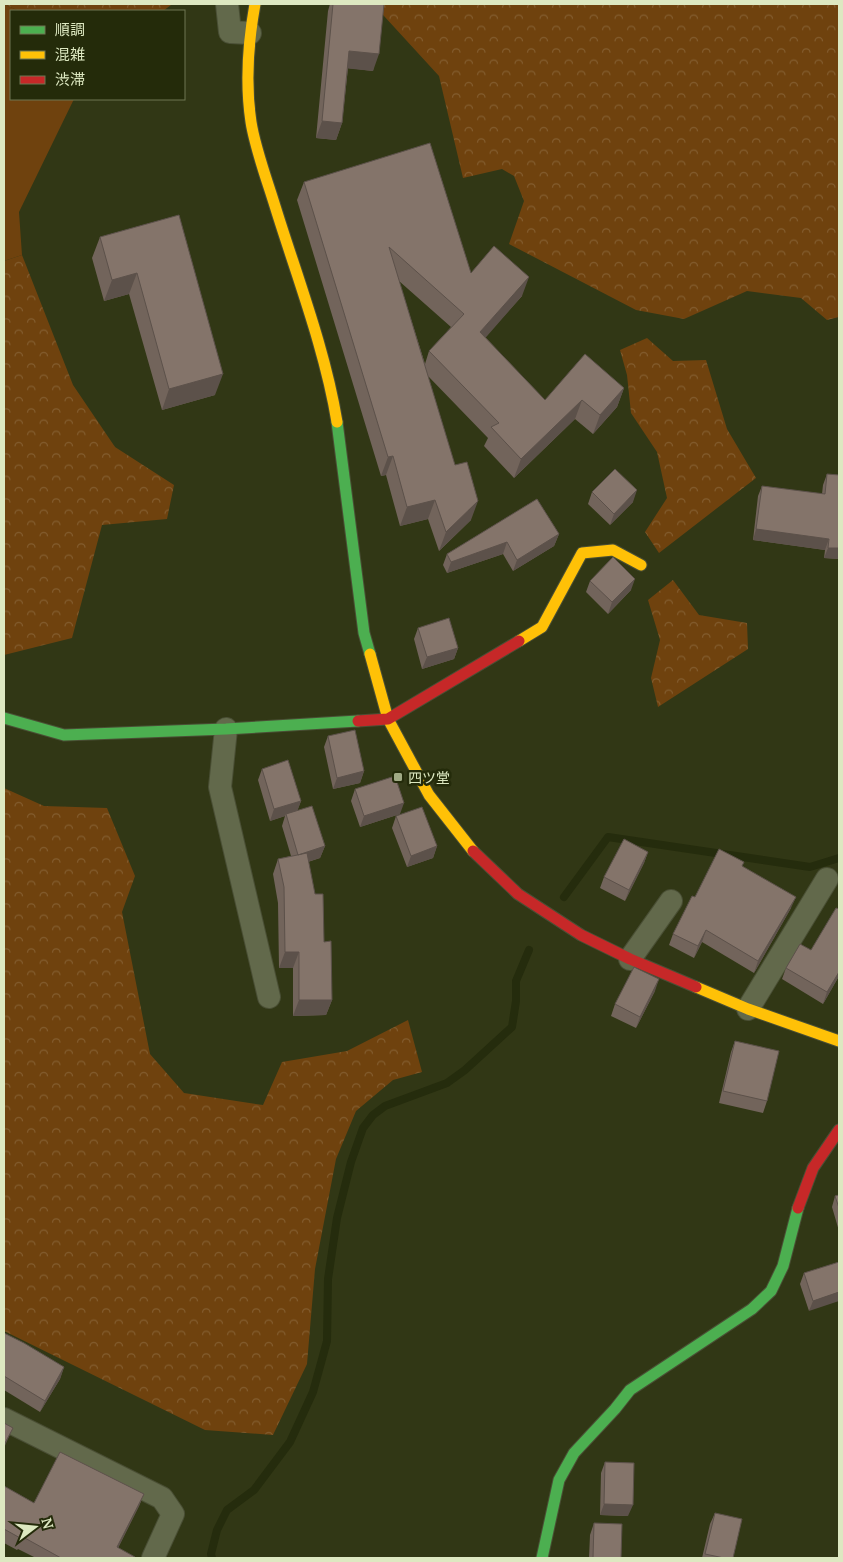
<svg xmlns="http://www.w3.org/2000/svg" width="843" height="1562" font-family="'PT Serif','Noto Sans JP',serif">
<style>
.green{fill:#6f420e}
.forest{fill:url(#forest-crowns)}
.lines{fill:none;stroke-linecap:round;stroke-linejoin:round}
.stream{stroke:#252c0d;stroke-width:8}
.street-casing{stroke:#4a4f35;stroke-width:24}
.fast-casing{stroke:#4a4f35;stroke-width:13}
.slow-casing{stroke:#4a4f35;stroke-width:13}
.jam-casing{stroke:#4a4f35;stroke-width:13}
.street{stroke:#62694b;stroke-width:22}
.fast{stroke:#4caf50;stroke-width:11}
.slow{stroke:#ffc107;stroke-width:11}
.jam{stroke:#c62828;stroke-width:11}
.wall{fill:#72645b;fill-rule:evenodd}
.shaded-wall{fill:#5c514a}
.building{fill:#84746a;stroke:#5c514a}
.poi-dot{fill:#a1aa85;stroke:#242b0a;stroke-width:2}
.labels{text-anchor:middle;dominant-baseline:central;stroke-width:5;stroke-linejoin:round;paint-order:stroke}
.poi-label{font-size:14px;fill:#dde8c1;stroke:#242b0a;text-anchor:start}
</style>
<defs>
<pattern id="forest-crowns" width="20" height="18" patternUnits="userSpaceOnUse" patternTransform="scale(1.25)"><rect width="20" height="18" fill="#6f420e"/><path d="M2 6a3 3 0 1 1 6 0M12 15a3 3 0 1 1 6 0" fill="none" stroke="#835d2f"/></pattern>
</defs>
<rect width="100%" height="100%" fill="#313715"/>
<path class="green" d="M4,4L19,11H11V99H74L19,212L22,255L4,261Z"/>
<path class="forest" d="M4,4H177L171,5L163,11H19Z
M373,4H839V317L827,320L801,298L747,291L684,319L636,310L509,244L524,201L514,176L502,169L463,178L439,76Z
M22,255L73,385L115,447L174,485L167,519L102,525L72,638L4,655V261Z
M647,338L673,361L706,360L727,429L756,478L659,553L645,532L667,498L657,452L631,413L627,375L620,350Z
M673,580L699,615L747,623L748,649L658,707L651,678L660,640L648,600Z
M4,788L44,806L107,808L135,876L122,912L150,1054L184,1093L263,1105L282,1062L347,1051L408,1020L422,1072L393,1080L356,1111L336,1159L315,1269L307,1364L273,1435L205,1430L4,1331Z"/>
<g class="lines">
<path class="stream" d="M564,897L608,837L810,867L839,858
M212,1558L211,1554L217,1530L227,1510L254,1490L290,1442L313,1392L327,1341L328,1279L337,1218L351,1162L363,1128L373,1115L385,1106L447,1083L465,1070L512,1027L516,1001V981L529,950"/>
<g class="street-casing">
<path id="street" d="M227,4L230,32L250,33
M226,729L220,787L269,997
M630,959L671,901
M748,1009L827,879
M4,1419L162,1498L173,1514L153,1558"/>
</g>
<g class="fast-casing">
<path id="fast" d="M337,422L364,633L370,654
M4,718L64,735L226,729L358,721
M542,1558L559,1480L574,1453L615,1409L630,1390L752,1309L771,1291L783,1266L798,1208"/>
</g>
<g class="slow-casing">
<path id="slow" d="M255,4C248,43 245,82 251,122C255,148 267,180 275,206C297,277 325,349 337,422
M519,641L542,627L582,553L613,550L641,565
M370,654L388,719L429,795L473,851
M696,987L748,1009L839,1041"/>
</g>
<g class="jam-casing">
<path id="jam" d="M358,721L388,719L519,641
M473,851L518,894L581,935L630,959L696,987
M798,1208L813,1168L839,1130"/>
</g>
<use href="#street" class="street"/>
<use href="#fast" class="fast"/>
<use href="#slow" class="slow"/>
<use href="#jam" class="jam"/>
</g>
<path class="wall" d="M330,4H384L373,71L348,68L342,123L336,140L316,138L328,11Z
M304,182L471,273L522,296L485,337L545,400L624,388L617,407L593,434L575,419L514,478L484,446L488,438L428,376L471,520L439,551L428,519L400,526L386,475L381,476L297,200ZM399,281L451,327L429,351L425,364Z
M179,215L215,395L162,410L129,294L104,301L92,258L100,237Z
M827,474L839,559L824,558L825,550L753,540L758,496L762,486L822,494L823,485Z
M592,492L633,502L610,525L588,504Z
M537,499L559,534L554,546L513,571L503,554L447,573L443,565L447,554Z
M590,581L631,590L608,614L586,592Z
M418,628L458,648L454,659L422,669L414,639Z
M328,736L364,771L360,783L333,789L324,747Z
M262,769L301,801L297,811L325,846L320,858L308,862L324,942L332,1000L326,1015L293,1016V968H279L278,903L273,874L278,859L291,856L282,826L285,816L270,821L258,780Z
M355,789L400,814L360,827L351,801Z
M396,816L437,846L433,858L407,867L392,828Z
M648,852L644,863L625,901L600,888L604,877Z
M742,866L791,908L754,973L702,942L694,958L669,945L673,934L695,897Z
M811,950L839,976L823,1004L782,979L786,968Z
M655,991L636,1028L611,1016L615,1004Z
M735,1041L767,1101L763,1113L719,1103L731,1052Z
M839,1195V1231L832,1207L835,1196Z
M839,1262L809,1311L800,1284L804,1273Z
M4,1333L64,1367L60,1379L40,1412L4,1390Z
M605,1462L628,1516L600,1515L601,1473Z
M4,1486L34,1503L144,1494L139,1506L118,1548L134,1558H36L18,1549L17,1550L4,1543Z
M715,1513L733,1558H702L710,1524Z
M594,1523L621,1558H589L590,1535Z"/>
<path class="shaded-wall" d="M349,51L379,54L373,71L343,68Z
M322,121L342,123L336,140L316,138Z
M137,273L129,294L104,301L112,280Z
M529,277L522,296L474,351L480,332Z
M223,374L215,395L162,410L169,389Z
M624,388L617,407L593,434L600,415Z
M582,400L575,419L514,478L521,459Z
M393,456L386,475L381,476L388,457Z
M637,490L633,502L610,525L614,514Z
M435,500L428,519L400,526L407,507Z
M478,501L471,520L439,551L446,532Z
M756,529L829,539L825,550L753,540Z
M559,534L554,546L513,571L517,560Z
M507,542L503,554L447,573L451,562Z
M828,548H839V559L824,558Z
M635,579L631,590L608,614L612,602Z
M458,648L454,659L422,669L427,657Z
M364,771L360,783L333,789L337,778Z
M301,801L297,812L286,814L285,816L270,821L274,809Z
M404,803L400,814L360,827L364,816Z
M325,846L320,858L294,866L298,855Z
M437,846L433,858L407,867L411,856Z
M648,852L644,863L625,901L629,890Z
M796,897L791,908L754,973L758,961Z
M706,930L702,942L694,958L698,946Z
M285,952H299L293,968H279Z
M839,972V976L823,1004L827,992Z
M659,979L655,991L636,1028L640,1017Z
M299,1000H332L326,1015L293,1016Z
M839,1292V1301L809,1311L813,1301Z
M64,1367L60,1379L40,1412L45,1401Z
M13,1428L8,1439L4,1448V1445Z
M144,1494L139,1506L113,1558L117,1547Z
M604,1504L633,1505L628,1516L600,1515Z"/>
<path class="building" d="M333,4H384L379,54L349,51L342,123L322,121Z
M430,143L471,273L494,246L529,277L480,332L545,400L585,354L624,388L600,415L582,400L521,459L491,427L499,423L429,351L464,314L389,247L455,465L467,462L478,501L446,532L435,500L407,507L393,456L388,457L304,182Z
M179,215L223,374L169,389L137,273L112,280L100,237Z
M615,469L637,490L614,514L592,492Z
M827,474L839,475V548H828L829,539L756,529L762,486L825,494Z
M537,499L559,534L517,560L507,542L451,562L447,554Z
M613,557L635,579L612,602L590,581Z
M449,618L458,648L427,657L418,628Z
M355,730L364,771L337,778L328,736Z
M288,760L301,801L274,809L262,769Z
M395,776L404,803L364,816L355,789Z
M312,806L325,846L298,855L286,814Z
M422,807L437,846L411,856L396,816Z
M624,839L648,852L629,890L604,877Z
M719,849L744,862L742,866L796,897L758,961L706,930L698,946L673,934L692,896L695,897Z
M307,853L315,894H323L324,942L331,941L332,1000H299V952H285L284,887L278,859Z
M836,908L839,909V972L827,992L786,968L800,944L811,950Z
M634,967L659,979L640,1017L615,1004Z
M735,1041L779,1051L767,1101L723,1091Z
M839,1195V1208L835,1196Z
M839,1262V1292L813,1301L804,1273Z
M4,1333L24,1343L64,1367L45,1401L4,1376Z
M4,1423L13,1428L4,1445Z
M60,1452L144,1494L117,1547L135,1557L134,1558H61L23,1537L22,1539L4,1529V1486L34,1503Z
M605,1462L634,1463L633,1505L604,1504Z
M715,1513L742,1519L733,1558H724L705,1554Z
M594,1523L622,1524L621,1558H593Z"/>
<rect class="poi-dot" x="393" y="772" width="10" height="10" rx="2.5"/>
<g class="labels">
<g class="poi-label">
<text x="408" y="777">四ツ堂</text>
</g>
</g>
<rect width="843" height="1562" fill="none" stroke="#dde8c1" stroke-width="10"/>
<rect x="10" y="10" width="175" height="90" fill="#242b0a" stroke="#6e7753"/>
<rect x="20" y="26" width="25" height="8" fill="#4caf50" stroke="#6e7753"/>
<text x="55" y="35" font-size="15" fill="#dde8c1">順調</text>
<rect x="20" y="51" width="25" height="8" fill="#ffc107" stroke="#6e7753"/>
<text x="55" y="60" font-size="15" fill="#dde8c1">混雑</text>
<rect x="20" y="76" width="25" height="8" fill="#c62828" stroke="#6e7753"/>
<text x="55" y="85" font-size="15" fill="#dde8c1">渋滞</text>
<g transform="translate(35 1527) rotate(74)" stroke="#242b0a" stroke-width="4" paint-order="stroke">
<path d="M0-4L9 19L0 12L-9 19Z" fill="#dde8c1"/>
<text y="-8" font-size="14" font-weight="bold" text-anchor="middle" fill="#dde8c1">N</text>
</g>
</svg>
